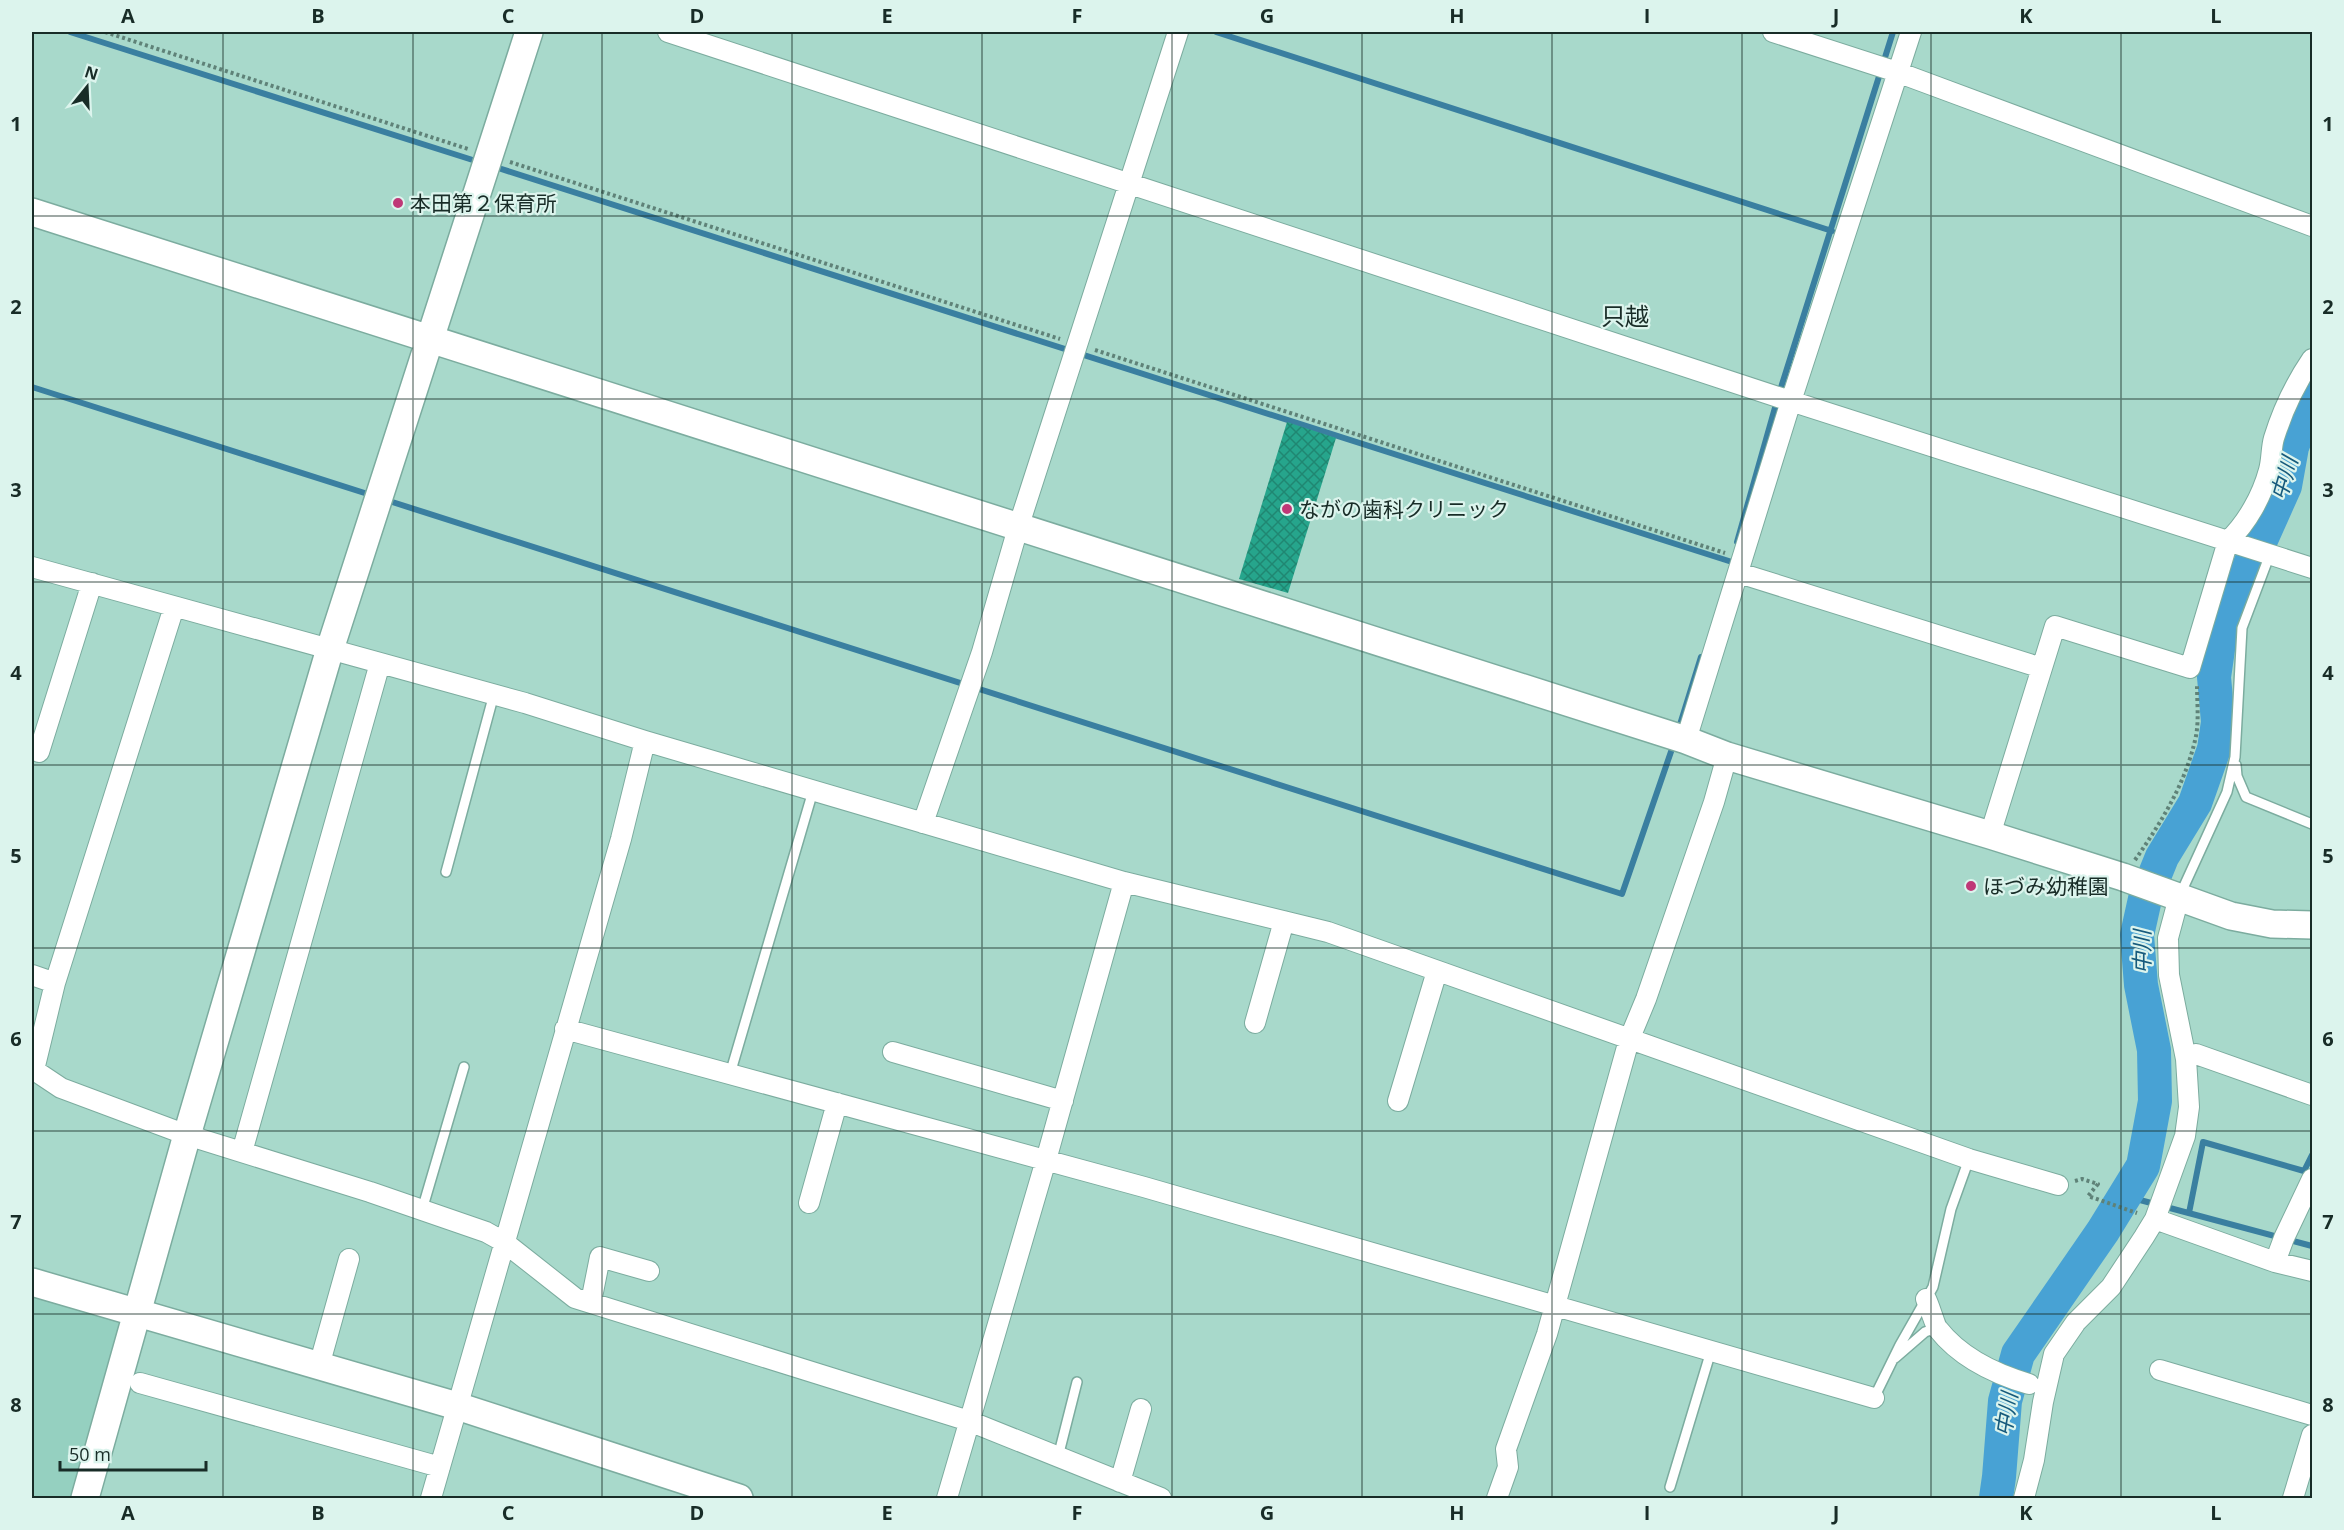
<svg xmlns="http://www.w3.org/2000/svg" width="2344" height="1530" font-family="'Open Sans','Noto Sans JP',sans-serif">
<style>
.built{fill:#95d0c0}
.lines{fill:none;stroke-linecap:round;stroke-linejoin:round}
.stream{stroke:#3a7fa0;stroke-width:6}
.river{stroke:#48a2d4;stroke-width:34}
.building{fill:url(#building-cross-hatch)}
.lane-casing{stroke:#7cac9f;stroke-width:12}
.street-casing{stroke:#7cac9f;stroke-width:22}
.secondary-casing{stroke:#7cac9f;stroke-width:30}
.path{stroke:#5f8278;stroke-width:4;stroke-dasharray:3 3;stroke-linecap:butt}
.lane{stroke:#fff;stroke-width:9}
.street{stroke:#fff;stroke-width:20}
.secondary{stroke:#fff;stroke-width:27}
.grid{fill:none;stroke:#182c27;stroke-width:1.5;stroke-opacity:0.55}
.poi-dot{fill:#bf3877;stroke:#dcf4ed;stroke-width:2}
.labels{text-anchor:middle;dominant-baseline:central;stroke-width:4.5;stroke-linejoin:round;paint-order:stroke}
.poi-label{font-size:21px;fill:#182c27;stroke:#dcf4ed;text-anchor:start}
.water-label{font-size:22px;font-style:italic;fill:#165a7c;stroke:#dcf4ed}
.quarter-label{font-size:24px;fill:#182c27;stroke:#dcf4ed}
.neatline{fill:none;stroke:#182c27;stroke-width:2}
.grid-label{font-size:20px;text-anchor:middle;font-weight:bold;fill:#182c27}
</style>
<defs>
<pattern id="building-cross-hatch" width="8" height="8" patternUnits="userSpaceOnUse" patternTransform="scale(1.5)"><rect width="8" height="8" fill="#26a58c"/><path d="M0 0l8 8M0 8l8-8" fill="none" stroke="#208772"/></pattern>
</defs>
<rect width="100%" height="100%" fill="#a8d9cb"/>
<path class="built" d="M32,1296L121,1321L71,1498H32Z"/>
<g class="lines">
<path class="stream" d="M70,32L479,162
M1216,32L1832,231
M492,166L1732,562
M32,387L374,496
M386,500L1622,894L1674,743
M1737,542L1778,397L1893,32
M1678,731L1701,657
M2125,1196L2312,1246
M2189,1213L2203,1142L2304,1171L2312,1155"/>
<path class="river" d="M1996,1498L1999,1477L2005,1401L2018,1354L2103,1231L2143,1166L2155,1101L2154,1050L2141,985L2137,935L2145,899L2162,857L2195,803L2214,749L2218,722L2214,677L2221,629L2285,486L2292,447L2307,408L2312,399"/>
</g>
<path class="building" d="M1287,422L1336,438L1288,593L1239,579Z"/>
<g class="lines">
<g class="lane-casing">
<path id="lane" d="M2236,765L2237,776L2246,797L2312,824
M446,872L494,694
M2180,895L2227,792L2235,757L2242,628L2270,554
M730,1074L813,791
M422,1210L464,1067
M1895,1358L1925,1332L1936,1328
M1874,1398L1900,1345L1933,1287L1951,1209L1969,1159
M1058,1457L1077,1382
M1670,1487L1711,1351"/>
</g>
<g class="street-casing">
<path id="street" d="M668,32L1778,397L2312,568
M1773,32L1897,72L2312,226
M32,567L525,703L645,741L1124,882L1328,932L1969,1159L2058,1185
M1739,573L2042,668
M174,607L55,983L34,1070L61,1088L187,1135L370,1192L486,1232L504,1242L575,1298L969,1421L1161,1498
M1686,740L1791,401L1911,32
M39,752L92,583
M923,823L982,652L1018,528L1178,32
M1990,835L2055,626L2190,668L2228,541C2247,523 2262,496 2269,470C2272,459 2271,448 2274,438C2283,409 2295,384 2312,359
M32,975L55,983
M1255,1023L1284,921
M565,1029L1144,1187L1874,1398
M893,1052L1063,1101
M2196,1054L2312,1095
M1398,1101L1437,971
M242,1152L380,663
M809,1203L837,1103
M2155,1219L2275,1262L2312,1271
M2275,1262L2284,1238L2312,1179
M1926,1299C1930,1307 1935,1326 1938,1329C1960,1357 1995,1374 2029,1384
M591,1302L600,1257L649,1271
M319,1366L349,1259
M2160,1370L2312,1415
M140,1383L440,1467
M1120,1482L1141,1409
M431,1498L621,839L645,741
M947,1498L1046,1160L1124,882
M1497,1498L1508,1467L1506,1449L1547,1334L1629,1040L1646,999L1714,802L1727,756
M2024,1498L2034,1460L2043,1402L2054,1354L2076,1322L2111,1287L2144,1237L2155,1219L2185,1136L2189,1107L2186,1059L2169,975L2168,938L2179,897
M2293,1498L2312,1435"/>
</g>
<g class="secondary-casing">
<path id="secondary" d="M32,212L1686,740L1727,756L1990,835L2123,877L2231,916L2272,924L2312,925
M32,1282L457,1406L739,1498
M85,1498L187,1135L330,649L529,32"/>
</g>
<path class="path" d="M105,32L468,149
M510,162L1060,339
M1095,350L1725,553
M2135,860C2162,821 2186,783 2196,736C2199,720 2197,701 2197,685
M2075,1181L2082,1179L2098,1184L2088,1196L2137,1213"/>
<use href="#lane" class="lane"/>
<use href="#street" class="street"/>
<use href="#secondary" class="secondary"/>
</g>
<path class="grid" d="M223,32V1498M413,32V1498M602,32V1498M792,32V1498M982,32V1498M1172,32V1498M1362,32V1498M1552,32V1498M1742,32V1498M1931,32V1498M2121,32V1498M32,216H2312M32,399H2312M32,582H2312M32,765H2312M32,948H2312M32,1131H2312M32,1314H2312"/>
<g class="poi-dot">
<circle cx="398" cy="203" r="6"/>
<circle cx="1287" cy="509" r="6"/>
<circle cx="1971" cy="886" r="6"/>
</g>
<g class="labels">
<g class="poi-label">
<text x="410" y="203">本田第２保育所</text>
<text x="1299" y="509">ながの歯科クリニック</text>
<text x="1983" y="886">ほづみ幼稚園</text>
</g>
<g class="water-label">
<text transform="translate(2283 478) rotate(-74)">中川</text>
<text transform="translate(2141 952) rotate(-90)">中川</text>
<text transform="translate(2005 1414) rotate(-81)">中川</text>
</g>
<g class="quarter-label">
<text x="1625" y="315">只越</text>
</g>
</g>
<rect width="2344" height="1530" fill="none" stroke="#dcf4ed" stroke-width="66"/>
<g transform="translate(87 87) rotate(18)" stroke="#dcf4ed" stroke-width="4.5" paint-order="stroke">
<path d="M0-4.5L10 22L0 15L-10 22Z" fill="#182c27"/>
<text y="-9" font-size="16" font-weight="bold" text-anchor="middle" fill="#182c27">N</text>
</g>
<path d="M60 1461v9h146v-9" fill="none" stroke="#182c27" stroke-width="3"/>
<text x="69" y="1461" font-size="18" fill="#182c27" stroke="#dcf4ed" stroke-width="4.5" paint-order="stroke">50 m</text>
<rect x="33" y="33" width="2278" height="1464" class="neatline"/>
<g class="grid-label">
<text x="128" y="23">A</text>
<text x="318" y="23">B</text>
<text x="508" y="23">C</text>
<text x="697" y="23">D</text>
<text x="887" y="23">E</text>
<text x="1077" y="23">F</text>
<text x="1267" y="23">G</text>
<text x="1457" y="23">H</text>
<text x="1647" y="23">I</text>
<text x="1836" y="23">J</text>
<text x="2026" y="23">K</text>
<text x="2216" y="23">L</text>
<text x="16" y="131">1</text>
<text x="2328" y="131">1</text>
<text x="16" y="314">2</text>
<text x="2328" y="314">2</text>
<text x="16" y="497">3</text>
<text x="2328" y="497">3</text>
<text x="16" y="680">4</text>
<text x="2328" y="680">4</text>
<text x="16" y="863">5</text>
<text x="2328" y="863">5</text>
<text x="16" y="1046">6</text>
<text x="2328" y="1046">6</text>
<text x="16" y="1229">7</text>
<text x="2328" y="1229">7</text>
<text x="16" y="1412">8</text>
<text x="2328" y="1412">8</text>
<text x="128" y="1520">A</text>
<text x="318" y="1520">B</text>
<text x="508" y="1520">C</text>
<text x="697" y="1520">D</text>
<text x="887" y="1520">E</text>
<text x="1077" y="1520">F</text>
<text x="1267" y="1520">G</text>
<text x="1457" y="1520">H</text>
<text x="1647" y="1520">I</text>
<text x="1836" y="1520">J</text>
<text x="2026" y="1520">K</text>
<text x="2216" y="1520">L</text>
</g>
</svg>
